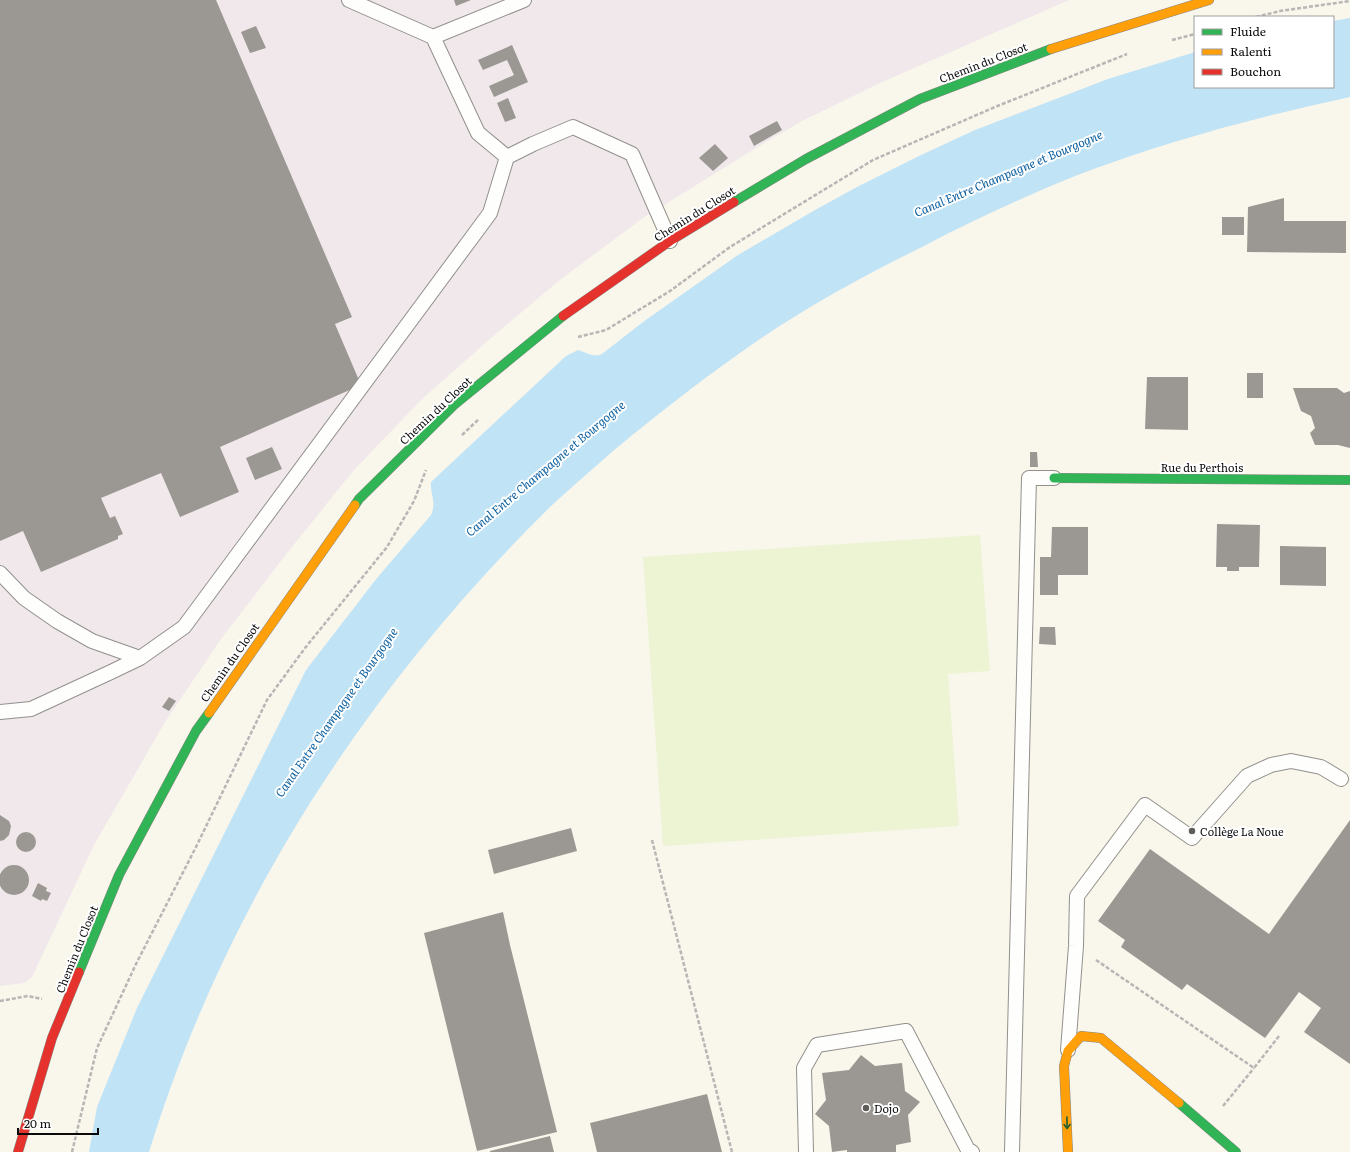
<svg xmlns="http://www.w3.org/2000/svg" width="1350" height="1152" font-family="Literata,serif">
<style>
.industrial{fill:#f0e8eb}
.pitch{fill:#ecf4d4}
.water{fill:#c0e3f6}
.building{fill:#9b9893}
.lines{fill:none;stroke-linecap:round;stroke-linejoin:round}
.lane-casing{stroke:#92908c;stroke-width:16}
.fast-casing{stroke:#888782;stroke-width:10}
.slow-casing{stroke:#888782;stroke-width:10}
.jam-casing{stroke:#888782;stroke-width:10}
.path{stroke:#b7b6b5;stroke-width:2.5;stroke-dasharray:4 2;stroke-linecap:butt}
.lane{stroke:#fefefc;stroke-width:14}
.fast{stroke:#30b455;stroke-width:9}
.slow{stroke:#ff9f0a;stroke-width:9}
.jam{stroke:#e5322d;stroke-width:9}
.oneway{stroke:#1d5f30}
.poi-dot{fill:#5e5d59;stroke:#fff;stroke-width:1.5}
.labels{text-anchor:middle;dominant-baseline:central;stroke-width:4;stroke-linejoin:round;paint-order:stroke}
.street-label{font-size:11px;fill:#0a0a0a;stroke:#fff}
.poi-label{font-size:11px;fill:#0a0a0a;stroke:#fff;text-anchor:start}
.water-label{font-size:12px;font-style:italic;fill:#0d60a1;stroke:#fff}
</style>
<rect width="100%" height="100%" fill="#f9f6ec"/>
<path class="industrial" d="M0,0H1069L880,83L802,121L756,148L643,218L561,279L499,331L422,399L353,471L284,557L221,639L165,722L94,845L32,977L24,983L0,986Z"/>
<path class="pitch" d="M980,535L990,671L948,674L959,826L663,846L643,557Z"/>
<path class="water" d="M1350,18V97C1257,117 1164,142 1075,176C1023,197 971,221 922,247C859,278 797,312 740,353C696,384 654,417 613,451C592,470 570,488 550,507C366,688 225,905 149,1152H89L97,1107L137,1008L306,670L377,578L431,515C437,502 430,495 431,482L566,356L578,350C585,352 594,358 602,354L643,322L738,255L815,210L857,187L919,156L975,130L1108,79L1195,52V87H1333V21Z"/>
<path class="building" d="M0,0H216L352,317L335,324L361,385L220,447L239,492L180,517L161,473L101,498L110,518L115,516L123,534L118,536V539L41,572L23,531L0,541Z
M454,0H471L456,6Z
M256,26L266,48L250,53L241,32Z
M512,45L528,82L494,97L489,86L514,75L507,60L483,70L478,60Z
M508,98L516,118L505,122L497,103Z
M777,121L782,130L754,146L749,136Z
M715,144L728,158L713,171L699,158Z
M1284,198V221H1346V253L1247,252L1248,207Z
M1222,217H1244V235H1222Z
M1247,373H1263V398H1247Z
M1147,377H1188V430L1145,429Z
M1293,388H1337L1344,393L1350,391V448L1338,445H1315L1310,433L1315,428L1311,416L1301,411Z
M272,447L282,469L255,480L246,458Z
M1030,452H1037L1038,467H1030Z
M1217,524L1260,525L1259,567H1239V571H1227V567H1216Z
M1052,527H1088V575H1058V595H1040V557H1051Z
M1280,546L1326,547V586L1280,585Z
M1040,627H1055L1056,645L1039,644Z
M169,697L176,701L169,711L162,707Z
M0,815L9,821L11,826L9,835L4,840L0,841Z
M1350,820V1064L1304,1032L1321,1008L1299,992L1265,1038L1187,984L1182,990L1121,947L1125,940L1098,921L1150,849L1269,934Z
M571,828L577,851L494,874L488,850Z
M16 842a10 10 0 1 1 20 0a10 10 0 1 1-20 0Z
M-1 880a15 15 0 1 1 30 0a15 15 0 1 1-30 0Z
M38,883L47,888L46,891L51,893L47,901L42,899L41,901L32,896Z
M503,912L510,945L557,1132L477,1151L424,933Z
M861,1055L875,1066L902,1063L905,1091L920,1102L908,1115L911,1142L896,1145V1152H847V1150L832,1152L829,1126L815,1114L826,1100L822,1073L849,1070Z
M707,1094L722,1152H597L590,1123Z
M550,1136L554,1152H490V1151Z"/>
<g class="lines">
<g class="lane-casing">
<path id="lane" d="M349,0L433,37L478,133L507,157
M433,37L524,0
M0,573L24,598L57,621L92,641L140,658
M0,712L31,709L111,672L140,658L184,627L490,213L507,157L533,144L573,127L632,154L670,241
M1068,1050L1076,946L1077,896L1145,805L1192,838L1247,776L1271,765L1291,761L1321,767L1341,779
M806,1152L804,1068L817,1045L906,1031L968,1150L972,1152
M1012,1152L1029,478H1054"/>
</g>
<g class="fast-casing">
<path id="fast" d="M734,202L806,159L920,99L1051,49
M1054,478L1350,480
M355,505L359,499L454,405L563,316
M79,972L119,875L196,731L209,713
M1179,1103L1236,1152"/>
</g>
<g class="slow-casing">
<path id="slow" d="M1051,49L1209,0
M209,713L355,505
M1068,1152L1064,1066L1068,1051L1081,1036L1101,1038L1179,1103"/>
</g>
<g class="jam-casing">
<path id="jam" d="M563,316L670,241L734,202
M18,1152L52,1038L79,972"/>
</g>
<path class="path" d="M1256,17L1280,11L1350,1
M1172,40L1195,34
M578,337L606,330L670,291L730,247L873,160L995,107L1127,54
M462,435L479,419
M652,840L732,1152
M1096,960L1254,1068L1279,1036
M0,1001L28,996L42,999
M1223,1106L1254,1068
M72,1152L97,1048L136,964L197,845L267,700L305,648L387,547L414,501L426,470"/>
<use href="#lane" class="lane"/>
<use href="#fast" class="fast"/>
<use href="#slow" class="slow"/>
<use href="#jam" class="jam"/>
</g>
<defs><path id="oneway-shaft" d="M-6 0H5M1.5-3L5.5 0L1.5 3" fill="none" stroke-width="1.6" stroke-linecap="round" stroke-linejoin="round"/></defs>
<use class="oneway" href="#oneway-shaft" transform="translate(1067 1123) rotate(89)"/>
<g class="poi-dot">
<circle cx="1192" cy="831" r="4"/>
<circle cx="866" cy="1108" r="4"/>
</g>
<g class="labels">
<g class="street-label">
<text transform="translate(983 62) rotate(-21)">Chemin du Closot</text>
<text transform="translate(694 213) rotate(-32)">Chemin du Closot</text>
<text transform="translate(435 410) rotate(-43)">Chemin du Closot</text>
<text x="1202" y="467">Rue du Perthois</text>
<text transform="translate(229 662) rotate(-55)">Chemin du Closot</text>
<text transform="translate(76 949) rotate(-68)">Chemin du Closot</text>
</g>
<g class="poi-label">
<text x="1200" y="831">Collège La Noue</text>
<text x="874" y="1108">Dojo</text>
</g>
<g class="water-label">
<text transform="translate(1008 173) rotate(-23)">Canal Entre Champagne et Bourgogne</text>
<text transform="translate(545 468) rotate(-40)">Canal Entre Champagne et Bourgogne</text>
<text transform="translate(336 712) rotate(-55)">Canal Entre Champagne et Bourgogne</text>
</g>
</g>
<rect x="1194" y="16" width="140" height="72" fill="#ffffff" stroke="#9d9d9d"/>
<rect x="1202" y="29" width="20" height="6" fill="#30b455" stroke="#9d9d9d"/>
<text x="1230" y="36" font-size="12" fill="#0a0a0a">Fluide</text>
<rect x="1202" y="49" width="20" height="6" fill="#ff9f0a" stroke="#9d9d9d"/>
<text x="1230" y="56" font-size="12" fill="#0a0a0a">Ralenti</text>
<rect x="1202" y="69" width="20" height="6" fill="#e5322d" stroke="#9d9d9d"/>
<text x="1230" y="76" font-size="12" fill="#0a0a0a">Bouchon</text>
<path d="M18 1128v6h80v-6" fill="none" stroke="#0a0a0a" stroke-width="2"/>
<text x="24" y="1128" font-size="12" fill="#0a0a0a" stroke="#ffffff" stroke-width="3" paint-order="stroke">20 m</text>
</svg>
